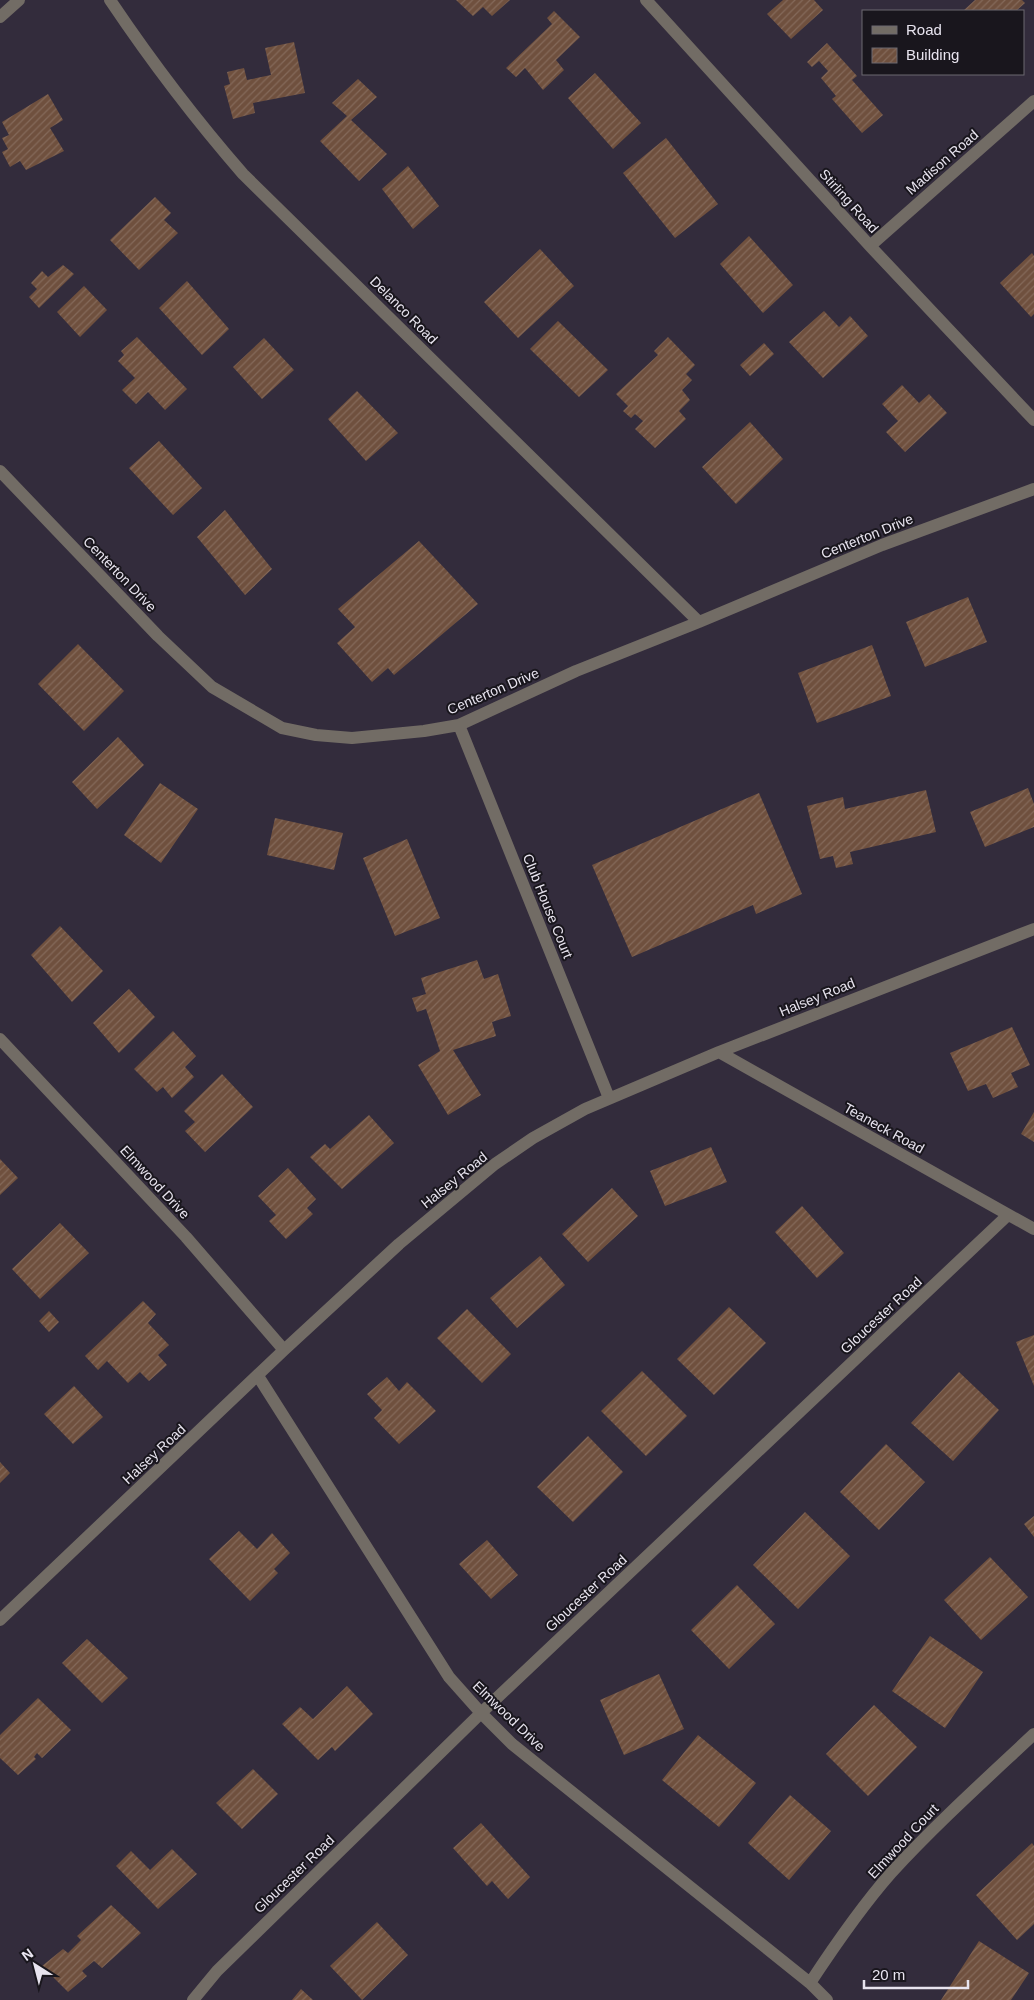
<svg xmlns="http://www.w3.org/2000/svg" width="1034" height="2000" font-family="Helvetica,sans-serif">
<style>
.building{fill:url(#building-hatch)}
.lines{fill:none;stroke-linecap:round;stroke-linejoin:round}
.minor{stroke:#726c65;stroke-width:12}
.labels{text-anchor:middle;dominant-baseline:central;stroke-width:4;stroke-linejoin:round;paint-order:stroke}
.street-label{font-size:14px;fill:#e8e4ef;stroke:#19161d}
</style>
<defs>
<pattern id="building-hatch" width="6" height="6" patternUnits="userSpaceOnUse" patternTransform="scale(1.25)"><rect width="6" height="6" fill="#6f503e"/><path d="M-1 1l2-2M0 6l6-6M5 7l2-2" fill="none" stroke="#84695a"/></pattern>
</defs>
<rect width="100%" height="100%" fill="#332c3c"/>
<path class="building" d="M456,0H510L492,16L483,7L473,16Z
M783,0H814L823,10L791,39L767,14Z
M975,0H1022L1025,3L1016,11H963Z
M554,11L580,37L556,60L564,70L543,90L525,68L516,77L506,68L552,24L547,18Z
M294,42L305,93L253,103L255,113L233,119L224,86L230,84L227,72L244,68L247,80L271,75L265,48Z
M827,43L857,76L852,80L883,115L862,133L832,99L836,96L821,78L828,71L819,61L812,67L807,62Z
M595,73L641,123L613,149L568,98Z
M358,79L377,97L351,120L387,154L359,181L320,141L347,116L332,103Z
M48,94L63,120L50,128L64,151L26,170L20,161L10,167L2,152L8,149L2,138L9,135L2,122Z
M666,138L718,204L675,238L623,173Z
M408,166L439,206L413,229L382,189Z
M155,197L171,213L164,220L178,233L139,270L110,240Z
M749,236L793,285L763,313L720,264Z
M540,249L574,286L518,338L484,302Z
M1032,253L1034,256V314L1031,317L1000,283Z
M63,265L74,274L39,308L29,297L37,289L31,283L42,271L48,277Z
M187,281L229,329L202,355L159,308Z
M84,286L107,310L80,337L57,312Z
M824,311L839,327L850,316L868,336L823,378L789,342Z
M558,321L608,370L579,397L530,349Z
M137,337L187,389L165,410L148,392L136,404L122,390L135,378L118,361L124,355L121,351Z
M668,337L695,365L686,374L692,380L682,390L690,400L679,411L686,419L655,448L635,429L643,421L635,414L631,418L623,411L628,406L616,394L658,355L654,351Z
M264,338L294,370L262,399L233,367Z
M764,343L774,354L750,376L740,365Z
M902,385L919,403L929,394L947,413L905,452L886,432L898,421L882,404Z
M357,391L398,433L366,461L328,419Z
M750,422L783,459L736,504L702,467Z
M159,441L202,488L173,515L129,468Z
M225,510L272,569L245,595L197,537Z
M419,541L478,604L394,675L388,668L372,682L337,643L355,627L338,609Z
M968,597L987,642L925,667L906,622Z
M78,644L124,691L84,731L38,684Z
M872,645L891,696L817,723L798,673Z
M118,737L144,765L97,809L72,782Z
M160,783L198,809L161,863L124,835Z
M1028,788L1034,804V827L985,847L970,812Z
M926,790L936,832L850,852L853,864L836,868L833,856L820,859L807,806L843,797L845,809Z
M759,793L802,894L756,914L753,905L632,957L592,865Z
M275,818L343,833L334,870L267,855Z
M407,839L440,918L395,936L363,858Z
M60,926L103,971L72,1002L31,955Z
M477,960L484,979L498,974L511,1016L492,1022L496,1036L453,1050L481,1095L448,1115L418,1065L440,1051L426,1009L417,1012L412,998L426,994L421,978Z
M129,989L155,1017L119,1053L93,1023Z
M1012,1027L1030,1065L1011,1073L1018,1087L993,1098L986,1084L968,1091L950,1053Z
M173,1031L196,1056L185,1067L194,1077L172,1098L163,1087L157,1092L134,1069Z
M222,1074L253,1107L205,1152L185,1131L195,1122L184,1111Z
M1034,1112V1142L1021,1134Z
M369,1115L394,1143L342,1189L310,1157L325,1144L330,1149Z
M711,1147L727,1182L665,1206L650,1171Z
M0,1159L18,1178L0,1195Z
M288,1168L316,1199L307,1208L313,1214L286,1239L269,1221L276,1215L258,1196Z
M612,1188L638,1216L588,1262L562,1234Z
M802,1206L844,1253L817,1278L775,1232Z
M60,1223L89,1253L40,1299L12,1269Z
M540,1256L565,1285L517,1328L490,1298Z
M143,1301L156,1314L148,1323L169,1345L158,1355L167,1365L149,1381L140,1372L128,1383L107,1361L98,1370L85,1356Z
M729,1307L766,1343L714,1395L677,1359Z
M467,1309L511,1354L482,1383L437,1338Z
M49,1311L59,1322L49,1332L39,1321Z
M1034,1335V1386L1016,1342Z
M642,1371L687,1416L646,1456L601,1411Z
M959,1372L999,1410L953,1461L911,1423Z
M387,1377L399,1391L407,1382L436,1411L399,1444L374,1418L382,1410L367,1394Z
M74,1386L103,1417L73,1444L44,1414Z
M588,1436L623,1472L573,1522L537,1487Z
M886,1444L925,1482L879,1530L840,1492Z
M0,1462L10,1473L0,1483Z
M805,1512L850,1556L798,1609L753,1565Z
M1034,1516V1537L1024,1524Z
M239,1531L257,1549L272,1533L290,1553L274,1569L278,1573L250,1601L209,1559Z
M487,1540L518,1575L491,1599L459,1564Z
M990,1557L1028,1597L981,1640L944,1600Z
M737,1585L775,1624L729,1669L691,1630Z
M930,1636L983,1672L945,1728L892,1691Z
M87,1639L128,1678L102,1703L62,1663Z
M659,1674L684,1729L624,1755L600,1700Z
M347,1686L373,1714L335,1751L332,1747L318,1760L282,1724L300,1707L313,1719Z
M38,1698L71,1730L42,1758L37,1753L34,1757L36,1759L18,1775L0,1758V1735Z
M874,1705L917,1747L868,1796L826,1754Z
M698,1735L756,1783L719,1827L662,1780Z
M253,1769L278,1794L242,1829L216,1803Z
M790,1795L831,1831L789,1880L748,1843Z
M481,1823L530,1877L508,1899L492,1881L487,1886L453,1848Z
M1032,1843L1034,1846V1924L1017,1940L976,1895Z
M172,1849L197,1874L158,1909L116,1866L131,1851L150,1870Z
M111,1905L141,1933L102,1968L94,1961L82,1971L87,1976L68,1992L42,1966L63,1949L68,1953L81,1940L77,1936Z
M377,1922L408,1955L362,2000L330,1966Z
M979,1941L1029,1973L1011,2000H941Z
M301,1989L313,2000H292Z"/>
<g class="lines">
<path class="minor" d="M110,0C151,61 195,119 243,174L699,622
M646,0L870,246L1034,420
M0,17L19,0
M870,246L1034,101
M0,471L158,636L212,687L282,728L316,735L352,738L424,731L459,725L576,671L699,622L882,545L1034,489
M459,725L609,1098
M0,1039L186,1237L284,1350
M719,1052L1034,1229
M258,1376L449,1677L481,1713L512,1744L810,1983L827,2000
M0,1620L284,1350L399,1244L495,1164L533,1138L585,1109L719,1052L1034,929
M810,1983C835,1945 861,1907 891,1873C936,1824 986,1779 1034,1734
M193,2000L217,1971L481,1713L1008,1215"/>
</g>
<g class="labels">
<g class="street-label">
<text transform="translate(942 162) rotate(-41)">Madison Road</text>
<text transform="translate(849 201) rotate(48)">Stirling Road</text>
<text transform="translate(404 310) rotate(45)">Delanco Road</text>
<text transform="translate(867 536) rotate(-22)">Centerton Drive</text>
<text transform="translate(120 574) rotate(46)">Centerton Drive</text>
<text transform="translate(493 691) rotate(-23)">Centerton Drive</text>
<text transform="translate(548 906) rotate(68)">Club House Court</text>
<text transform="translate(817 997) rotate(-22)">Halsey Road</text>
<text transform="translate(884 1128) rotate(29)">Teaneck Road</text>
<text transform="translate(454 1180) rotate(-39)">Halsey Road</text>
<text transform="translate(155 1182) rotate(47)">Elmwood Drive</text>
<text transform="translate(881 1315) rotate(-43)">Gloucester Road</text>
<text transform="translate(154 1454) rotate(-43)">Halsey Road</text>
<text transform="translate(586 1593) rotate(-43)">Gloucester Road</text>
<text transform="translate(509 1716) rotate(44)">Elmwood Drive</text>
<text transform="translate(903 1841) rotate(-47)">Elmwood Court</text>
<text transform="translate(294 1874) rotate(-44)">Gloucester Road</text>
</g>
</g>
<rect x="862" y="10" width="162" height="65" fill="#19161d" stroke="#6c6871"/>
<rect x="872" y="26" width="25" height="8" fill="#726c65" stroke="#6c6871"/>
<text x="906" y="35" font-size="15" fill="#e8e4ef">Road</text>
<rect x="872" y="48" width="25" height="15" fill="url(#building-hatch)" stroke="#6c6871"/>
<text x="906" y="60" font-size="15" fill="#e8e4ef">Building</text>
<g transform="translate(35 1965) rotate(324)" stroke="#19161d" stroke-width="4" paint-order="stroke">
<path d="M0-4L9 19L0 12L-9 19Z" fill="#e8e4ef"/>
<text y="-8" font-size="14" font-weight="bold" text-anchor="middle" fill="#e8e4ef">N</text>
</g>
<path d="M864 1980v8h104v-8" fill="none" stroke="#e8e4ef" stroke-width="2.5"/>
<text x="872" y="1980" font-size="15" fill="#e8e4ef" stroke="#19161d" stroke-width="4" paint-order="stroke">20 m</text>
</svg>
